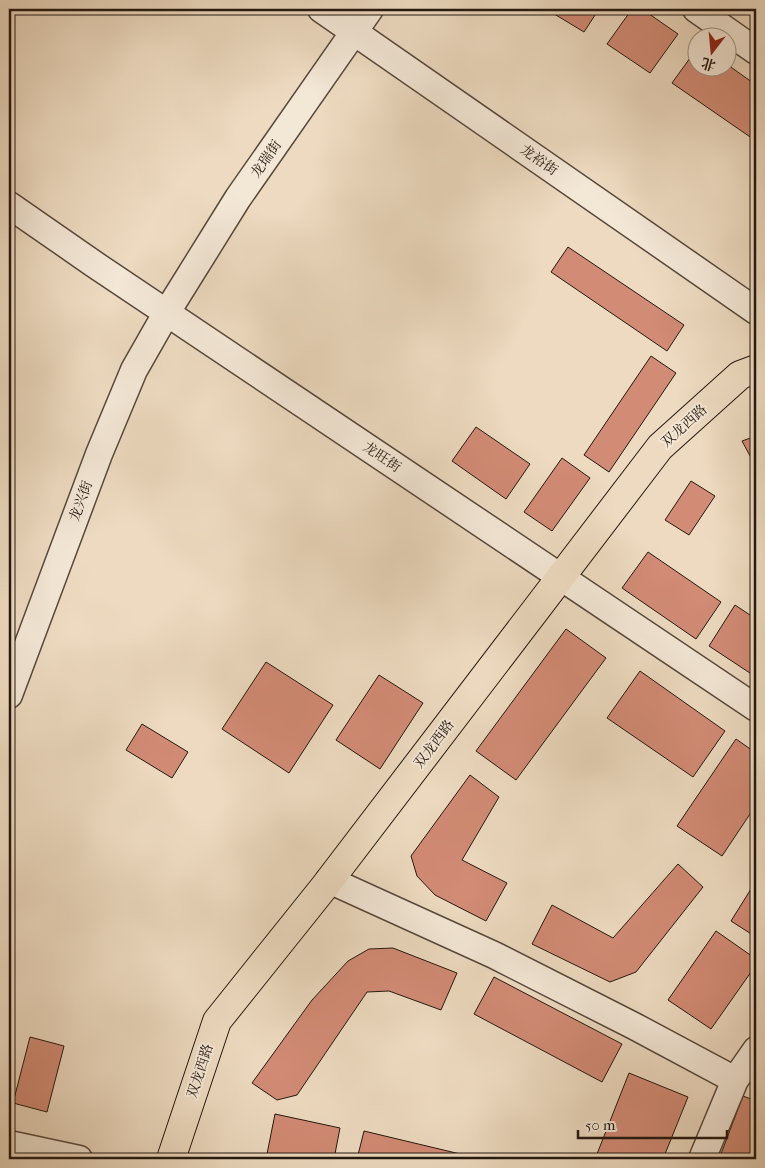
<svg xmlns="http://www.w3.org/2000/svg" width="765" height="1168" font-family="'IM FELL French Canon','Noto Serif SC',serif">
<style>
.building{fill:#d28b75;stroke:#241810}
.lines{fill:none;stroke-linecap:round;stroke-linejoin:round}
.minor-casing{stroke:#56483c;stroke-width:29}
.major-casing{stroke:#241810;stroke-width:30}
.minor{stroke:#f3e7d6;stroke-width:26}
.major{stroke:#eddac0;stroke-width:28}
.labels{text-anchor:middle;dominant-baseline:central;stroke-width:4;stroke-linejoin:round;paint-order:stroke}
.street-label{font-size:14px;fill:#241810;stroke:#f3e7d6}
</style>
<rect width="100%" height="100%" fill="#eddac0"/>
<filter id="stains"><feTurbulence type="fractalNoise" baseFrequency=".004" numOctaves="4"/><feColorMatrix values="0 0 0 0 .2 0 0 0 0 .09 0 0 0 0 .02 0 0 0 .5 -.17"/></filter>
<radialGradient id="worn" r=".72"><stop offset=".6" stop-color="#630" stop-opacity="0"/><stop offset="1" stop-color="#630" stop-opacity=".3"/></radialGradient>
<path class="building" d="M546,9H599L584,32Z
M632,9H642L678,34L650,73L607,44Z
M698,47V68H728V65L756,85V141L672,83Z
M568,247L684,325L667,351L551,272Z
M651,356L676,373L609,472L584,455Z
M476,427L530,464L506,499L452,461Z
M756,436V467L742,441Z
M562,458L590,478L552,531L524,512Z
M691,481L715,496L689,535L665,520Z
M648,552L721,602L696,639L622,588Z
M735,605L756,619V677L709,646Z
M566,629L606,658L516,780L476,751Z
M266,662L333,705L289,773L222,729Z
M640,671L725,731L693,777L607,718Z
M379,675L423,703L380,769L336,740Z
M142,724L188,752L172,778L126,750Z
M736,739L756,753V805L722,856L677,826Z
M470,775L499,797L462,860L507,883L486,921L435,895L417,876L411,856Z
M678,864L703,887L636,972L610,982L532,944L552,905L613,938Z
M756,881V937L731,921Z
M716,931L756,959V965L711,1029L668,1000Z
M393,948L457,973L441,1010L389,991L367,992L297,1095L277,1100L252,1083L312,1000L348,961L369,949Z
M494,977L622,1044L602,1082L474,1014Z
M30,1037L64,1046L47,1112L13,1103Z
M629,1073L688,1097L663,1159H595Z
M743,1096L756,1101V1159H719Z
M275,1114L340,1128L334,1159H266Z
M364,1131L481,1159H357Z"/>
<g class="lines">
<g class="minor-casing">
<path id="minor" d="M321,9L756,311
M696,9L756,51
M9,205L94,264L756,708
M9,695L99,454L134,370L167,312L238,198L370,9
M329,880L494,955L634,1026L735,1080
M9,1144L79,1159
M702,1159L735,1080L756,1050"/>
</g>
<g class="major-casing">
<path id="major" d="M171,1159L217,1021L325,886L660,447L740,375L756,369"/>
</g>
<use href="#minor" class="minor"/>
<use href="#major" class="major"/>
</g>
<g class="labels">
<g class="street-label">
<text transform="translate(266 159) rotate(-55)">龙瑞街</text>
<text transform="translate(539 160) rotate(35)">龙裕街</text>
<text transform="translate(684 426) rotate(-42)">双龙西路</text>
<text transform="translate(382 457) rotate(34)">龙旺街</text>
<text transform="translate(81 501) rotate(-70)">龙兴街</text>
<text transform="translate(434 744) rotate(-53)">双龙西路</text>
<text transform="translate(200 1071) rotate(-72)">双龙西路</text>
</g>
</g>
<rect width="765" height="1168" fill="none" stroke="#eddac0" stroke-width="30"/>
<rect x="10" y="10" width="745" height="1148" fill="none" stroke="#241810" stroke-width="2.5"/>
<rect x="15" y="15" width="735" height="1138" fill="none" stroke="#241810"/>
<g transform="translate(712 52) rotate(196)"><circle r="24" fill="#f3e7d6" stroke="#a09487"/>
<path d="M0-4L9 19L0 12L-9 19Z" fill="#8f2418"/>
<text y="-8" font-size="14" font-weight="bold" text-anchor="middle" fill="#241810">北</text>
</g>
<path d="M578 1130v8h149v-8" fill="none" stroke="#241810" stroke-width="2.5"/>
<text x="585" y="1130" font-size="15" fill="#241810" stroke="#f3e7d6" stroke-width="4" paint-order="stroke">50 m</text>
<rect width="100%" height="100%" filter="url(#stains)"/>
<rect width="100%" height="100%" fill="url(#worn)"/>
</svg>
